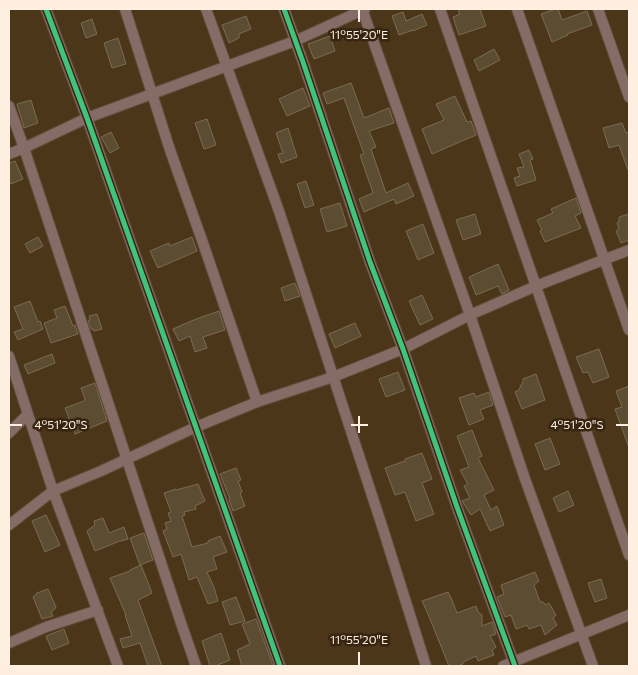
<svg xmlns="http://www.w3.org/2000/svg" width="638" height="675" font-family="Commissioner,sans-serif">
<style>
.building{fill:#5c4d32;stroke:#7a6b53}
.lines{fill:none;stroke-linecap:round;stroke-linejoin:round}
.minor-casing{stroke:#614f3a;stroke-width:12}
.minor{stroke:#866c66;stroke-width:10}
.cycleway-casing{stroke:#372512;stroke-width:8}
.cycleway{stroke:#40c37c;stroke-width:5}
.ticks{fill:none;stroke:#feefe1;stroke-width:2}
.ticks-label{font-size:12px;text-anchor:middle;fill:#feefe1;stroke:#372512;stroke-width:5;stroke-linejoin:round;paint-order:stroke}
</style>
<rect width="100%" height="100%" fill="#4c361a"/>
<path class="building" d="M458,9H480L486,26L459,35L453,17L460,14Z
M555,9H558L562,20L587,11L592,25L567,34L568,35L552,42L541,14Z
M403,12L406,21L422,14L427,25L413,31V30L399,35L392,16Z
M246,16L251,29L239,34V38L229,43L222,25Z
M92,19L97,34L86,38L81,23Z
M330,36L335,51L314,59L308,44Z
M118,38L126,64L112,68L104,43Z
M494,49L500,60L479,71L474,60Z
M351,83L364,118L389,108L394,123L369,131L376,147L371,149L386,193L408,183L414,196L396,204L394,199L364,212L359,199L373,193L360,155L364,154L344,98L327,104L323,93Z
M303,88L310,106L287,116L279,99Z
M455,96L467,122L471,121L476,135L432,154L422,129L444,120L436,104Z
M31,100L38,123L24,128L17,104Z
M207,119L216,145L204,149L195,123Z
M622,123L626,133L629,132V170H628L619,145L609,148L603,128Z
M288,128L297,157L281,163L278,154L283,153L276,133Z
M111,132L119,148L110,153L101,137Z
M529,150L533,159L530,160L536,180L517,186L514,178L520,176L517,168L524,167L519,154Z
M15,161L23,179L11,184L9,179V163Z
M306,181L314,205L305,208L297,184Z
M576,198L581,213L575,216L581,228L545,242L540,231L542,230L537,220L553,213L551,209Z
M340,203L347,226L327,232L320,209Z
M475,214L481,234L463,240L456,220Z
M629,214V240L621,243L616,231L619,229L617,223L619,221V217Z
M423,224L434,253L418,260L406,231Z
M38,237L43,246L30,253L25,244Z
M192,237L197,251L158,268L150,251L169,243L170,246Z
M498,264L509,290L502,294L498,286L476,295L469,277Z
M295,283L300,296L285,301L281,288Z
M422,295L433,319L420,325L409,301Z
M30,301L38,322L40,321L43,329L18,340L14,332L23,329L14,307Z
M65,306L73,326L75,325L78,334L51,343L44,323L57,318L54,310Z
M219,311L225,330L203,337L207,348L195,352L190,336L179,341L173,329L196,319Z
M97,314L102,329L94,331L93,329H91L88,321L90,320L89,316Z
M355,323L361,336L335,348L329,334Z
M599,349L609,377L593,383L588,372L583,373L576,357Z
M52,354L55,363L28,374L24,365Z
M398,372L405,390L386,397L379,379Z
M536,374L545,400L522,409L515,392L519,390L521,385L523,382V379Z
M95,383L107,421L75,434L65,408L84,401L85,399L81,388Z
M629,386V445H628L615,409L622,407L616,391Z
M489,392L493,405L480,410L484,419L469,425L459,398L474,393L476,397Z
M472,430L482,456L478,458L494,490L484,495L491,510L497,506L504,525L490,531L480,509L471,515L462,501L470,498L464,486L468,484L460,470L469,467L457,436Z
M550,438L560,464L545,470L535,444Z
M422,453L432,479L422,483L434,514L416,521L405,492L395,495L385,468L405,461V459Z
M236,468L241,480L238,481L242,492L240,493L245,506L233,511L229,499H230L220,474Z
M198,484L205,501L195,506L196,509L184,512L185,515L182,516L192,547L208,543V541L220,536L227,552L213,557L217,569L207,572L214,587L218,601L208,604L197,577L189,580L181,554L173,557L163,531L167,529L165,523L171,521L168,513L171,512L164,493L176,489V490Z
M568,491L574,505L559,512L553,498Z
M46,515L60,545L45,552L32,521Z
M103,518L109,533L124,527L128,539L121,541H120L95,551L87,531L95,525L94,521Z
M144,533L153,560L140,565L130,538Z
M141,565L152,593L138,600L162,666H148L140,643L123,648L120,639L132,636L125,615H126L110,578L130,571V570Z
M535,572L539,581L534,585L540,602H543L546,605L549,603L556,615L553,618L557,625L545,635L541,625L529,629L527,625L516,629L511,615L505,617L497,597L504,594L501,585Z
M601,579L607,598L595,602L588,583Z
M48,589L56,607L55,609L51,612L53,616L42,619L33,597L37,593Z
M448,592L452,600L457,613L476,606L478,612L482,615V626L492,622L496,634L490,636L496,647L492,650L494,655L478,661L476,656L463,662V664L458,666H449L428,614L422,601Z
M236,597L245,621L230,625L222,602Z
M256,619L273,666H242L237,650L250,644L242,624Z
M64,629L69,643L52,650L46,636Z
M221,633L230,660L215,666H210L202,641Z"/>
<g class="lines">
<g class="minor-casing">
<path id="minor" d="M46,9L87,118L280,666
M125,9L170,150L203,243L257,402
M206,9L279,211L383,529L426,666
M284,9L303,62L370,262L403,349L457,507L515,666
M362,9L470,315L525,479L593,666
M440,9L629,555
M517,9L629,330
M598,9L629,97
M9,106L24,148L182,626L196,666
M9,154L24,148L87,118L295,41L365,9
M9,356L53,491L118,666
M9,433L28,414
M9,525L53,491L101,471L196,427L257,402L333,377L403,349L470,315L536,286L629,250
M9,643L46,627L98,610
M503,666L629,615"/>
</g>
<use href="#minor" class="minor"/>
<g class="cycleway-casing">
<path id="cycleway" d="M46,9L87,118L280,666
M284,9L303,62L370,262L403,349L457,507L515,666"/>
</g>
<use href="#cycleway" class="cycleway"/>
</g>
<path class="ticks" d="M359,10V22M359,416V433M10,425H22M351,425H368M616,425H628M359,652V665"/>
<g class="ticks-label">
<text x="359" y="39">11°55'20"E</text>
<text x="61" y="429">4°51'20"S</text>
<text x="577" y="429">4°51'20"S</text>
<text x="359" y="644">11°55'20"E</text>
</g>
<rect width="638" height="675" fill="none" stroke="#feefe1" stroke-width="20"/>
</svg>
